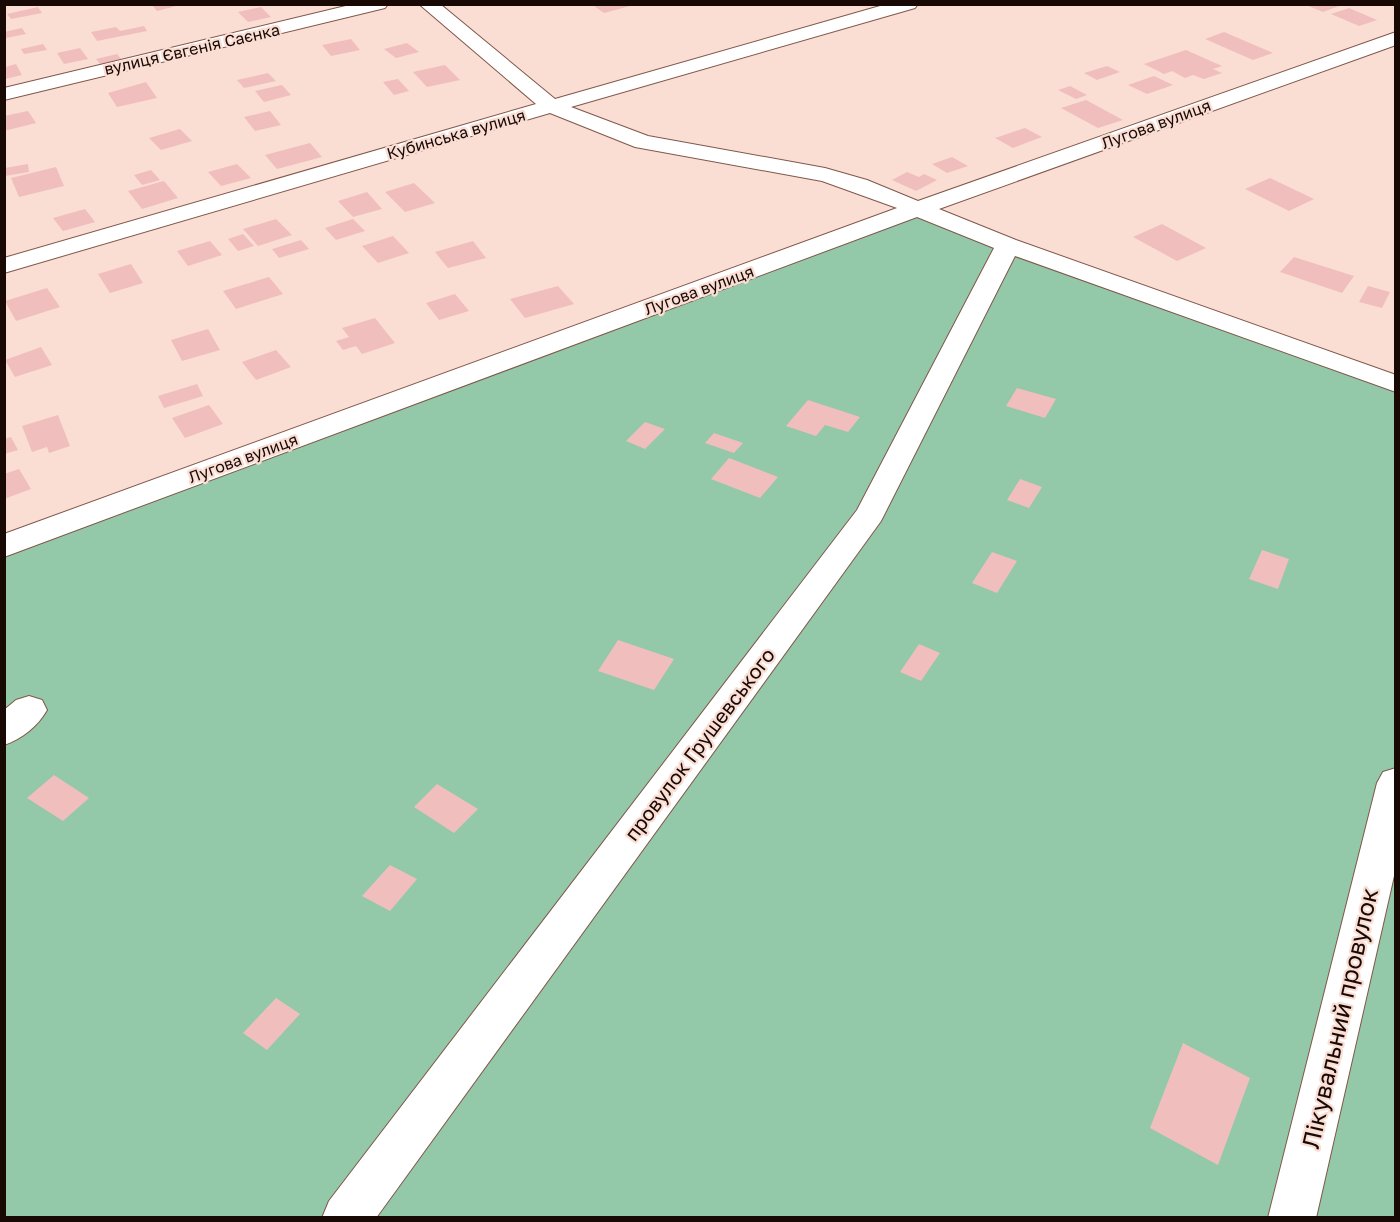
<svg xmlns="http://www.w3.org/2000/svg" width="1400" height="1222" font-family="'Golos Text',sans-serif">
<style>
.green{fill:#93c8a8}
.building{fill:#f1bebe}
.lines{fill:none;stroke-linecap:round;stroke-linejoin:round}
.street-casing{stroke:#80574a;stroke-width:2}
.street{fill:#fff;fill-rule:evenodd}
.labels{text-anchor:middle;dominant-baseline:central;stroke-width:4.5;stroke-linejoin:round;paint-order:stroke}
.far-street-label{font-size:16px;fill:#180905;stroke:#faddd3}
.street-label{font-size:20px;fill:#180905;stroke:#faddd3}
.near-street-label{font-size:24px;fill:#180905;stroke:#faddd3}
</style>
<rect width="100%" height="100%" fill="#faddd3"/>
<path class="green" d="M917,209L1395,384V1217L5,1218V546Z"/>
<path class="building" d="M151,4H180V5L157,11Z
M591,4H634V5L604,13Z
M1335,4L1339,6L1323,12L1306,5Z
M38,7L42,13L11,19L7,14Z
M261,7L271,17L248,22L238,12Z
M1349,8L1377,20L1359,26L1331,14Z
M144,26L147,31L97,41L91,32L116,27L120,31Z
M22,28L26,34L6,38L4,36V32Z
M1224,32L1273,53L1253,60L1205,39Z
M351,39L360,50L331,56L322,45Z
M407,43L419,52L396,58L384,49Z
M43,44L47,50L24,54L21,49Z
M80,48L88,59L64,64L57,53Z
M1186,50L1222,66L1213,69L1222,73L1204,79L1193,75L1185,78L1172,71L1164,74L1144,64Z
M117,54L125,64L104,69L96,59Z
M16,64L22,75L5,79V67Z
M445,65L460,80L427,87L413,72Z
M1107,66L1120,72L1097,80L1084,73Z
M268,73L276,81L244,88L237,80Z
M1154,76L1173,85L1147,94L1128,85Z
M398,79L409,91L394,95L383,82Z
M146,82L157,98L117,107L108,93Z
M282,85L291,95L264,102L255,91Z
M1070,86L1087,95L1076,99L1058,90Z
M1086,100L1123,120L1098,128L1061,108Z
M28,111L36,123L4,131V116Z
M270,111L281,125L255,131L244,117Z
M1025,128L1042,137L1013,148L995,138Z
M180,129L192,141L161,150L149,138Z
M310,143L322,157L277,169L265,155Z
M952,157L968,166L947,173L932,164Z
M28,164L29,172L5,176V168Z
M237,164L251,178L221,186L208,172Z
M56,167L64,186L19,197L11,178Z
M151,170L160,180L142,185L134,175Z
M907,172L919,177L924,174L937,180L916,191L892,180Z
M1270,178L1314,199L1289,211L1245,189Z
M164,181L178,198L142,209L128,191Z
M414,183L435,203L405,212L385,192Z
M367,192L382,209L353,217L338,201Z
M85,209L95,222L63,231L53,218Z
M276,219L292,235L258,246L243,229Z
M353,219L365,231L336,240L325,228Z
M1162,224L1206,248L1177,261L1133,237Z
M243,234L254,246L238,251L228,239Z
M393,236L409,253L378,263L362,246Z
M301,240L309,249L279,258L272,249Z
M210,241L222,255L188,266L177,251Z
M473,241L486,258L448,268L435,252Z
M1294,257L1354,276L1342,293L1280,272Z
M131,264L143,283L110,293L98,274Z
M269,277L283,294L236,309L223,291Z
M558,286L574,304L525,318L510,299Z
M1368,286L1390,292L1382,308L1359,302Z
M47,288L60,307L16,321L5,301Z
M455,294L469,311L439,320L426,303Z
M375,318L395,343L362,354L356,346L343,350L336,341L349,337L342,328Z
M208,329L220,350L182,361L171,340Z
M41,347L52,365L15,377L5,360Z
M276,350L291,367L256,380L242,362Z
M197,384L203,396L164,408L158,396Z
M1017,388L1056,399L1045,418L1006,406Z
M808,400L860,417L848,432L825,425L816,436L786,426Z
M209,405L223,424L185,438L172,418Z
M58,415L70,446L49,453L47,447L32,452L22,426Z
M645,422L665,429L645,449L626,441Z
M714,433L743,443L734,453L705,443Z
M11,437L18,450L4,454V439Z
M729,458L778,477L760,498L711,479Z
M19,469L31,489L4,499V474Z
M1020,479L1042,487L1029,508L1007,500Z
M1262,550L1289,559L1278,589L1249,579Z
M992,552L1017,561L997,593L972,583Z
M618,640L674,659L654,690L598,671Z
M919,644L940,653L921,681L900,672Z
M54,775L89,798L63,821L27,798Z
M437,784L478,809L454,833L414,807Z
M390,865L417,879L390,911L362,896Z
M276,998L300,1014L267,1050L243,1033Z
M1183,1043L1250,1078L1218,1165L1150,1128Z"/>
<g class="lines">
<g class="street-casing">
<path id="street" d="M354,4H388L385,8L4,100V88Z
M419,4H440L555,99L887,4H918L915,8L571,107L648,136L825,168L867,180L918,201L1396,32V45L939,209L1016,240L1396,375V392L1015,256L881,521L376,1218H322L329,1201L857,510L994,248L917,217L4,557V534L897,208L822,181L635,147L550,113L4,273V258L536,104Z
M29,696L42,700L47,710C38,726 22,739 4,745V710L16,700Z
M1396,768V867L1316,1218H1268L1377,783L1383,772Z"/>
</g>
<use href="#street" class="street"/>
</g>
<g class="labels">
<g class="far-street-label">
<text transform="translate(192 49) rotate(-13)">вулиця Євгенія Саєнка</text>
<text transform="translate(1156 124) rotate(-20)">Лугова вулиця</text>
<text transform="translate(456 134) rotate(-16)">Кубинська вулиця</text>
<text transform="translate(699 290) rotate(-20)">Лугова вулиця</text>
<text transform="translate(243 458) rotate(-20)">Лугова вулиця</text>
</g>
<g class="street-label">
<text transform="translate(699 744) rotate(-53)">провулок Грушевського</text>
</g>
<g class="near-street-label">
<text transform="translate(1339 1018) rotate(-77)">Лікувальний провулок</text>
</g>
</g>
<rect width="1400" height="1222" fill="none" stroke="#180905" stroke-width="12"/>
</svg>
